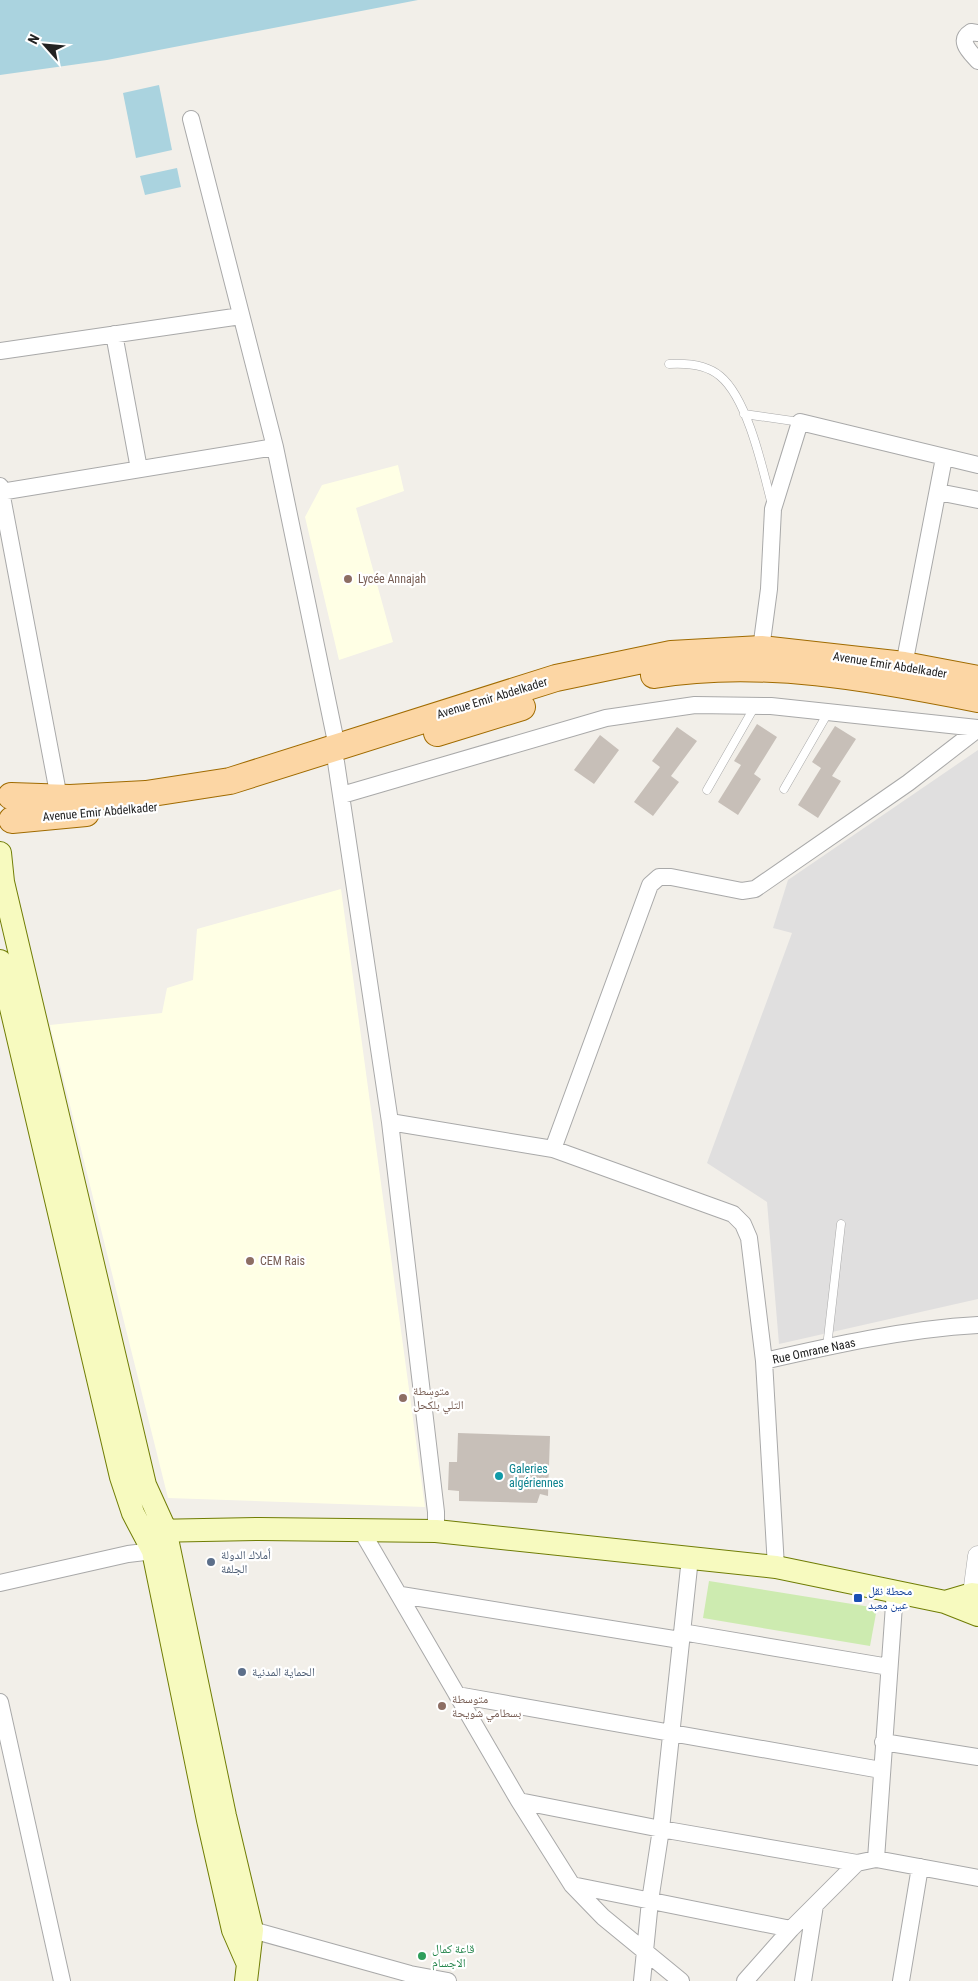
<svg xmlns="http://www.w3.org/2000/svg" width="978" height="1981" font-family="'Roboto Condensed','Noto Naskh Arabic',sans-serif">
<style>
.residential{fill:#e0dfdf}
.education{fill:#ffffe5}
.grass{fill:#cdebb0}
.water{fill:#aad3df}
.building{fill:#c7bfb8}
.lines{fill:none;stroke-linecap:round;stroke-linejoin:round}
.service-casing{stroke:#a9a9a9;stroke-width:9}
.minor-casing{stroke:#a9a9a9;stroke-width:18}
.tertiary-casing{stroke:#a9a9a9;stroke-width:21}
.secondary-casing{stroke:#707d05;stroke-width:24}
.primary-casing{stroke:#a06b00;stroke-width:28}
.service{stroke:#fff;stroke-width:8}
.minor{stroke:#fff;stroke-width:16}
.tertiary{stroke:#fff;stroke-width:20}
.secondary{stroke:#f7fabf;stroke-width:22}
.primary{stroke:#fcd6a4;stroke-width:26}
.education-dot{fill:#8d6e63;stroke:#fff;stroke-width:2}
.culture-dot{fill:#0f9aa8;stroke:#fff;stroke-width:2}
.service-dot{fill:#5c6f8a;stroke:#fff;stroke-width:2}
.transit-dot{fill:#1a4fb4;stroke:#fff;stroke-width:2}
.leisure-dot{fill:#2e9e5b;stroke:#fff;stroke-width:2}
.labels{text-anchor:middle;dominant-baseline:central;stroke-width:4.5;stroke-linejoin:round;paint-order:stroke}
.education-label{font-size:12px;fill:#785e54;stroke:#fff;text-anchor:start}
.street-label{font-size:12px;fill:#222;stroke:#fff}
.culture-label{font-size:12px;fill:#0d838f;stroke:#fff;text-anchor:start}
.service-label{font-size:12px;fill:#4e5e75;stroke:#fff;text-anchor:start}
.transit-label{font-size:12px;fill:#164399;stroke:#fff;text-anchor:start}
.leisure-label{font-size:12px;fill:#27864d;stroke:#fff;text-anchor:start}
</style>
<rect width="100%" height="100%" fill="#f2efe9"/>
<path class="residential" d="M978,750V1299L779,1344L767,1202L707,1163L792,933L773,928L788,880Z"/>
<path class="education" d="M398,465L404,491L356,508L393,642L339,660L305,517L322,485Z
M341,889L425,1507L168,1498L50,1025L162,1013L167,988L193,980L197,929Z"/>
<path class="grass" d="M709,1581L877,1608L870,1646L703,1618Z"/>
<path class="water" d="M0,0H418L107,60L0,75Z
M159,85L172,150L136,158L123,93Z
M177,168L181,187L145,195L140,176Z"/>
<path class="building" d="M757,724L777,737L754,774L761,779L738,815L718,802L741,765L734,761Z
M835,726L856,739L832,776L841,781L818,818L798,805L821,768L812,762Z
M677,727L697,741L671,776L679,782L653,816L634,802L660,767L652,761Z
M600,735L619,750L594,784L574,770Z
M458,1433L550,1436L548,1496L540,1494L537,1503L459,1501V1491L448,1490L449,1462H457Z"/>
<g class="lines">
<g class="service-casing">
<path id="service" d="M669,364C686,363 707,365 720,376C748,399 763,470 772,505
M744,414L800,422
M784,789L829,711
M707,790L755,706
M827,1347L841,1224"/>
</g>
<g class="minor-casing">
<path id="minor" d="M978,33L971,32C957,41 970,52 978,61
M191,119L275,447L337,747
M114,334L139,469
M0,351L241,316
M0,486L59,798
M0,492L275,447
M938,492L978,500
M761,649L769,589L773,509L800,422L978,465
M904,665L944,458
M336,762L390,1122L436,1512V1531
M342,795L606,718L695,705L771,706L978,728
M390,1122L553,1149L733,1214L743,1224L749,1238L764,1361
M553,1149L650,885L659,877H671L742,891L755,889L908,783L978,729
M361,1530L519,1801L572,1885L603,1917L681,1981
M776,1567L764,1361C834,1345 906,1329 978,1325
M0,1583L128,1554L153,1551
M401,1595L680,1640
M682,1632L889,1667
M457,1695L881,1770
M0,1702L62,1981
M883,1742L978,1757
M519,1801L661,1829L857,1863
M876,1859L895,1591
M572,1885L791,1929
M241,1930H252L410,1974L448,1981
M642,1981L650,1901L661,1829L690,1558
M745,1981L791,1929L857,1863L876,1859L978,1878
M803,1981L815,1905
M901,1981L920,1867"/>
</g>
<g class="tertiary-casing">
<path id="tertiary" d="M971,1609L978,1556"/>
</g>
<g class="secondary-casing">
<path id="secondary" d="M0,853L3,882L145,1485L165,1529L225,1816L252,1930L246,1981
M0,961L121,1477L133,1513L153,1551L208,1820L233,1930L247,1962
M151,1531L260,1529L436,1531L776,1567L945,1602L978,1615
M945,1602L972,1594L978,1595"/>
</g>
<g class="primary-casing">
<path id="primary" d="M654,675C761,657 872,678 978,699
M437,733L522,707
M11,796L70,798L146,794L230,781L556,678L671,654L761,649L904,665L978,679
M12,820L86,813"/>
</g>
<use href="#service" class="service"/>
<use href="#minor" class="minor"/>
<use href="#tertiary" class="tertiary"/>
<use href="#secondary" class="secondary"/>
<use href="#primary" class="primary"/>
</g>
<g class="education-dot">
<circle cx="348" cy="579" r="5"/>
<circle cx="250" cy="1261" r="5"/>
<circle cx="403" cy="1398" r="5"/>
<circle cx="442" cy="1706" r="5"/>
</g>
<circle class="culture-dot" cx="499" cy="1476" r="5"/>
<g class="service-dot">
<circle cx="211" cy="1562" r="5"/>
<circle cx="242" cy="1672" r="5"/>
</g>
<rect class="transit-dot" x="853" y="1593" width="10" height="10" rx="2.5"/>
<circle class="leisure-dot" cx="422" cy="1956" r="5"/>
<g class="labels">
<g class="education-label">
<text x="358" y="579">Lycée Annajah</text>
<text x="260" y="1261">CEM Rais</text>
<text x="413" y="1391">متوسطة<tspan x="413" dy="14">التلي بلكحل</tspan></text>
<text x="452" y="1699">متوسطة<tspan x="452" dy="14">بسطامي شويحة</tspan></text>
</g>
<g class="street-label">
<text transform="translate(890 665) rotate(9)">Avenue Emir Abdelkader</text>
<text transform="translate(492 698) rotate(-17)">Avenue Emir Abdelkader</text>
<text transform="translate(100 812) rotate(-5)">Avenue Emir Abdelkader</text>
<text transform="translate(814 1351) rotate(-12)">Rue Omrane Naas</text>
</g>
<g class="culture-label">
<text x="509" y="1469">Galeries<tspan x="509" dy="14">algériennes</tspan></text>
</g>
<g class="service-label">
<text x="221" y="1555">أملاك الدولة<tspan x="221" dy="14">الجلفة</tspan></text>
<text x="252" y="1672">الحماية المدنية</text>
</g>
<g class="transit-label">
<text x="868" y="1591">محطة نقل<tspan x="868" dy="14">عين معبد</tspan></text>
</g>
<g class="leisure-label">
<text x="432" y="1949">قاعة كمال<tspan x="432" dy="14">الاجسام</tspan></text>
</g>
</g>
<g transform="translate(45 45) rotate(297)" stroke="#ffffff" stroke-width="4" paint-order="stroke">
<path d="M0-4L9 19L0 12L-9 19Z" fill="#222222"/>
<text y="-8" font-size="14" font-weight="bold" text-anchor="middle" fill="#222222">N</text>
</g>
</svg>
